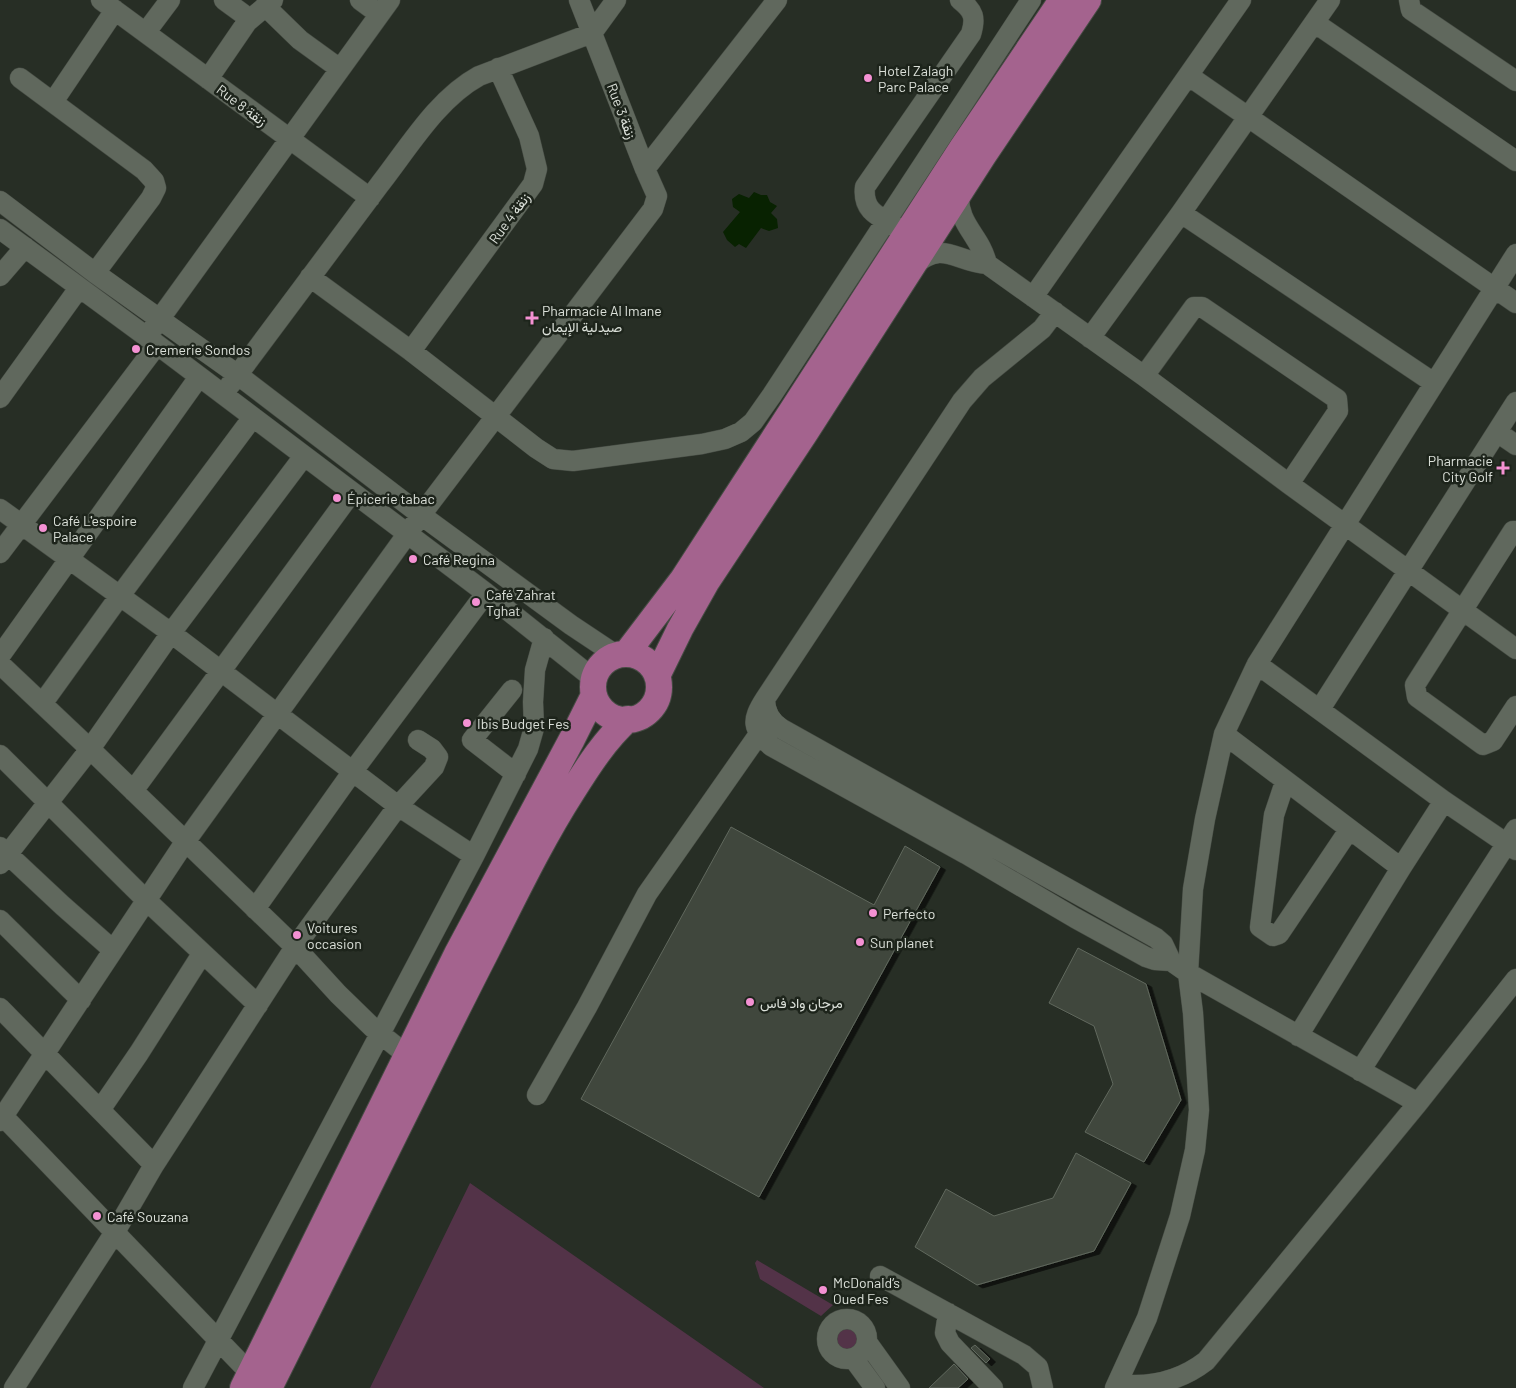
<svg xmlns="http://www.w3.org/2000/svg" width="1516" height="1388" font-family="Barlow,Vazirmatn,sans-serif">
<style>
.green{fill:#533348}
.water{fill:#082201}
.building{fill:#3f463c;stroke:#61695e;filter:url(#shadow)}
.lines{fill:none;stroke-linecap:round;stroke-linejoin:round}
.minor-casing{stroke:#454b43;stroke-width:21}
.major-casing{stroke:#454b43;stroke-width:28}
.minor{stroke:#60685d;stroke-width:20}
.major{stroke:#a4638e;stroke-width:26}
.poi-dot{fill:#f491d3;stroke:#1d241b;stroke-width:2}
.labels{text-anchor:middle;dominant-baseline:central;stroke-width:5;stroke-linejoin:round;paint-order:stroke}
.poi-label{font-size:14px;fill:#dce1da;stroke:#1d241b;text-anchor:start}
.street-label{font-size:14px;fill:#dce1da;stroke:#1d241b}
</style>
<defs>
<filter id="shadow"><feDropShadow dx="5.5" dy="3" stdDeviation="0" flood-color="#0009"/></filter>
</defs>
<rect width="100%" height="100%" fill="#272e25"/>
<path class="green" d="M470,1183L764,1388H370Z
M757,1260L833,1305L821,1316L760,1279L755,1263Z
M837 1339a11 11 0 1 1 22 0a11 11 0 1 1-22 0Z"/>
<path class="water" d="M754,192L761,195H767L770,202L777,206L771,213L777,219L778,228L769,231L761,228L746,248L739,244L735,247L727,240L723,232L740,212L733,207L732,199L739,194L749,198Z"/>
<path class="building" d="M731,827L874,905L905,846L940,867L759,1197L581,1099Z
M1078,948L1146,984L1181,1100L1144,1162L1085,1132L1113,1084L1094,1026L1049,1003Z
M1076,1153L1131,1183L1094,1251L977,1285L915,1247L946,1189L994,1216L1053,1198Z
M975,1345L990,1359L986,1363L971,1348Z
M954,1364L968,1379L958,1388H929Z"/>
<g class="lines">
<g class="minor-casing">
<path id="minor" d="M101,0L370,198
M224,0L250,19
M360,0L379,14
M1409,0L1411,10L1516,81
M265,6L300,40L340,69
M1315,23L1516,161
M146,32L170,0
M1189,76L1516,303
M20,78L144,170L154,181L156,188L151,198L95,273
M208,79L247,22L273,0
M53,102L115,10
M645,169L777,0
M959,192C957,226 980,234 987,264
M0,201L95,273L238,375L421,515L571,625L616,655
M1181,213L1434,383
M899,228C880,217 862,212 865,187L971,34C976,18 974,11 960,0
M0,229L147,337L486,593L594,679
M913,266C944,239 955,262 987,264L1144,376L1289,484L1516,649
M0,276L25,247
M310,277L411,351L536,448L553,459L573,461L702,444L725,439L741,432L753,422L772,395L1031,0
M1033,297L1241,0
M1055,312L1042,329L982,378L962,401L765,699C751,721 752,728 771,746L966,854L1075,918L1146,957L1155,960L1171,961
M151,331L390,0
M1090,338L1181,213L1330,0
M411,351L533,184L537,169L529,136L498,68
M1144,376L1194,307H1202L1337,399L1338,411L1289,484
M230,385C280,318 330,251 380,184C409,147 437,99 479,76L592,33L616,0
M0,398L79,288
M1497,432L1516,445
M0,509L171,633L398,806L474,856
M1516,531H1513L1415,685L1417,697L1483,745L1493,741L1516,706
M0,553L157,345
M0,656L199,377
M0,664L90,749L295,947L338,994L373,1028L408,1056
M1257,664L1444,801L1516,850
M512,690L472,740L516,774
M765,699C765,713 771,722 782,729L1156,938L1163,944L1171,961L1188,973L1193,1013L1199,1110L1195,1150L1180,1216L1147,1318L1115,1388
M42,704L119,597L253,417
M1320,709L1516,402
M1224,734L1401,868
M0,755L146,900L258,1005
M1285,782L1274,815L1260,927L1273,936L1279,934L1349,830
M133,791L352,492
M0,847L63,906L113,950
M0,864L90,749L171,633L304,456
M255,909L353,771L486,593
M0,920L81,1000
M0,1008L154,1165
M1298,1036L1401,868L1444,801
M1360,1071L1516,829
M537,1095L587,1007L647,894L759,734
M1418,1103L1188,973L1193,889L1205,819L1224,734L1257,664L1516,254
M100,1110L139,1053L202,954
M0,1113L250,1373
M0,1121L185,842L421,515L653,209L657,196L645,169L579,0
M880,1276L1024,1355L1038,1367L1043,1388
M948,1313L945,1333L950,1343L993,1388
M827 1339a20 20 0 1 1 40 0a20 20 0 1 1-40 0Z
M867,1342L900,1388
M853,1358L875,1388
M1118,1384C1151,1388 1180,1381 1206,1361L1418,1103L1516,979
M14,1388L115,1232L154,1165L295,947L398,806L434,767L438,757L432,749L418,740
M193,1388L474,856L528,749L534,728L533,702L535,670L544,638"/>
</g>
<g class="major-casing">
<path id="major" d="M626,654L683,579L962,148L1062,0
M593 687a33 33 0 1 1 66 0a33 33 0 1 1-66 0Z
M657,676L680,629L707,581L805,433L983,156L1088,0
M243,1388L457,954L572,739L594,695
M269,1388C342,1242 413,1095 487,950C514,897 540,842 572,792C589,765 605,740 628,719"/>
</g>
<use href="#minor" class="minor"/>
<use href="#major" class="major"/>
</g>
<g class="poi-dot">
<circle cx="868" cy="78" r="5"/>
<path d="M529.5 310.5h5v5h5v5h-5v5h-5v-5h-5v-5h5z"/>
<circle cx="136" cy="349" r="5"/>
<path d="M1500.5 460.5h5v5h5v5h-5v5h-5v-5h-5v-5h5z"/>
<circle cx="337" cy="498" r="5"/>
<circle cx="43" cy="528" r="5"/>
<circle cx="413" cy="559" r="5"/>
<circle cx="476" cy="602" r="5"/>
<circle cx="467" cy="723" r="5"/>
<circle cx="873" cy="913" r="5"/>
<circle cx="297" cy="935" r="5"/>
<circle cx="860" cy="942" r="5"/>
<circle cx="750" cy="1002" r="5"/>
<circle cx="97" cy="1216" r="5"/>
<circle cx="823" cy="1290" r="5"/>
</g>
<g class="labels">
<g class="poi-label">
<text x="878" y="70">Hotel Zalagh<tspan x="878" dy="16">Parc Palace</tspan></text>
<text x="542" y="310">Pharmacie Al Imane<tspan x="542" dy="16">صيدلية الإيمان</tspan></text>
<text x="146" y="349">Cremerie Sondos</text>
<text x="1493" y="460" text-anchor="end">Pharmacie<tspan x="1493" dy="16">City Golf</tspan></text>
<text x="347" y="498">Épicerie tabac</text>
<text x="53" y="520">Café L'espoire<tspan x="53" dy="16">Palace</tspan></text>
<text x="423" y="559">Café Regina</text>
<text x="486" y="594">Café Zahrat<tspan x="486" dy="16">Tghat</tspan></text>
<text x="477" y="723">Ibis Budget Fes</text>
<text x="883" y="913">Perfecto</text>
<text x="307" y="927">Voitures<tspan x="307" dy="16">occasion</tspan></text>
<text x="870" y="942">Sun planet</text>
<text x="760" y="1002">مرجان واد فاس</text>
<text x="107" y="1216">Café Souzana</text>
<text x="833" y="1282">McDonald’s<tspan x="833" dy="16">Oued Fes</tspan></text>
</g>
<g class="street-label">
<text transform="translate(242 105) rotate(37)">Rue 8 زنقة</text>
<text transform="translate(622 111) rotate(69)">Rue 3 زنقة</text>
<text transform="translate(509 218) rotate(-54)">Rue 4 زنقة</text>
</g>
</g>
</svg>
